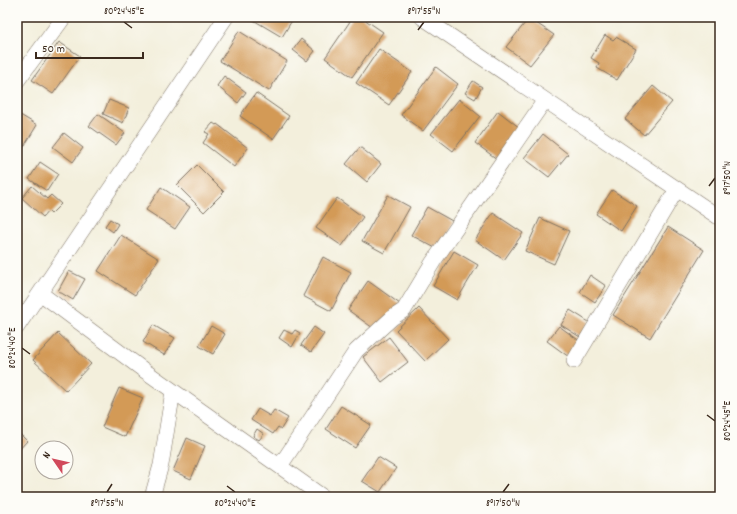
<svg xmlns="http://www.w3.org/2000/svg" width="737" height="514" font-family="Dekko,sans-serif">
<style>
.building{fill:#d39a56}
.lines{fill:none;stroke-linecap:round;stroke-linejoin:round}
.minor-casing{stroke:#7b6f60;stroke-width:16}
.minor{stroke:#fff;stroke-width:15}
.ticks{fill:none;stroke:#3b2a1e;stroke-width:1.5}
.neatline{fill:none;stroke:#3b2a1e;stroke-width:1.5}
.ticks-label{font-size:10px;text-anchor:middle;fill:#3b2a1e}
</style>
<rect width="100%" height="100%" fill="#fdfcf7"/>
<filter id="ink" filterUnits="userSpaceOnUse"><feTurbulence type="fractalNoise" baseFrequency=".025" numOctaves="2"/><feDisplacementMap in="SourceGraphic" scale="8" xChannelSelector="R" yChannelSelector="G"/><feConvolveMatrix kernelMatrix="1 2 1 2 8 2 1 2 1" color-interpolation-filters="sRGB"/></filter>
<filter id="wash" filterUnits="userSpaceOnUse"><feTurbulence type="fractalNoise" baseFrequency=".012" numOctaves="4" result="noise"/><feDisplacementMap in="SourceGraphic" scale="16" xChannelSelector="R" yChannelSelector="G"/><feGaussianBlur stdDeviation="0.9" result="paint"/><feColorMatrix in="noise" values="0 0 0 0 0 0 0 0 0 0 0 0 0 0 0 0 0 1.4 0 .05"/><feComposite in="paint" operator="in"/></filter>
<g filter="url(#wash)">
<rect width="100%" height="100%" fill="#f3efdc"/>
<g id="blocks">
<path class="building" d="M251,17H294L282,37L250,18Z
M353,17H361L383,32L352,77L325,58Z
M529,18L554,35L530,65L506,47Z
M239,31L287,61L269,91L220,61Z
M605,35L613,40L616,37L636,49L617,80L597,68L599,63L591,58Z
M301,39L315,51L307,61L293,50Z
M59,42L80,56L53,94L32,80Z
M379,49L412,72L389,105L356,83Z
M436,67L458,84L423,131L401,115Z
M224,76L246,92L238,103L217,86Z
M473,81L482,87L475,99L465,93Z
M653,86L672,102L644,135L625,119Z
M256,93L289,116L273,139L240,116Z
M459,99L480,116L453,151L431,134Z
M109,100L129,108L123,123L103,114Z
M498,111L524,131L501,162L475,143Z
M17,113L37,125L20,153L17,151Z
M98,114L125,133L116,145L89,126Z
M213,123L216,125L217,124L248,148L234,167L203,143L209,134L205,132Z
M64,133L83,148L73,162L53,147Z
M543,134L568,154L549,177L524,158Z
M360,147L381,164L367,182L346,164Z
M40,162L58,174L47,191L29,179Z
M197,165L224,192L204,212L177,185Z
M32,186L47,199L51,195L61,204L51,214L48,211L43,217L22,198Z
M161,187L190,207L175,229L146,210Z
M612,190L637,206L621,231L596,214Z
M388,195L410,207L384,253L362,241Z
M337,198L363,217L342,246L316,228Z
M427,207L454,222L439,250L411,235Z
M493,213L523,233L504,260L475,240Z
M540,218L569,231L554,264L525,251Z
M110,219L118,224L113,232L105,226Z
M668,227L704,250L650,338L613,315Z
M121,235L159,259L135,295L98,271Z
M454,251L478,265L457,300L433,286Z
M323,257L351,272L331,311L303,296Z
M69,271L85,279L73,300L58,291Z
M590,275L606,286L595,302L580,292Z
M368,281L400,304L380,333L348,310Z
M419,308L448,339L425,361L396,330Z
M570,310L589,322L580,337L561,325Z
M153,325L175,338L164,355L143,342Z
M211,326L225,334L213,354L199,346Z
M559,326L581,342L569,357L547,341Z
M314,327L324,334L311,352L301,345Z
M284,330L292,334L295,330L300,333L292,347L279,338Z
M58,333L91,364L66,391L33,360Z
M389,337L408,362L382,382L363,357Z
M119,388L143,398L125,437L102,427Z
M341,406L371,425L355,448L326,429Z
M258,409L270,416L274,410L288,418L281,429L278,427L273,434L251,420Z
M257,429L264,434L259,440L253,436Z
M17,431L27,441L17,452Z
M187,438L205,446L191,479L173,471Z
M378,457L396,468L380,492L362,481Z"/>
</g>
</g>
<g filter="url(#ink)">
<use href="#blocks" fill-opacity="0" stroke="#7b6f60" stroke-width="1"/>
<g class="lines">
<g class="minor-casing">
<path id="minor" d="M422,17L720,218
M17,81L64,17
M40,293L145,371L323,497
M17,327L226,17
M574,361L677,189
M280,466L356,351L392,318L404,310L433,262L545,100
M152,497L161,465L173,391"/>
</g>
<use href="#minor" class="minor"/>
</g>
</g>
<path class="ticks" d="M124,22L132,28M418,30L424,22M709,186L715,178M22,348L30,354M707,415L715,421M227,486L235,492M107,492L112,484M503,492L509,484"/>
<rect width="737" height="514" fill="none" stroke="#fdfcf7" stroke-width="44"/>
<g transform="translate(54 460) rotate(304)"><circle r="19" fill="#fdfcf7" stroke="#afa8a0"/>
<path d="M0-3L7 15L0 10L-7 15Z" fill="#d1495b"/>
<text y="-6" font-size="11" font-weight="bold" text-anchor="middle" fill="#3b2a1e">N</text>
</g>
<path d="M36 52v6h107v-6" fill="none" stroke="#3b2a1e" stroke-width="2"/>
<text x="42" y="52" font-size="12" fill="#3b2a1e" stroke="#fdfcf7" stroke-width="3" paint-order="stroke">50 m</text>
<rect x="22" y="22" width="693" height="470" class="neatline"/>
<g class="ticks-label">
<text x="124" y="14">80°24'45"E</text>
<text x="424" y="14">8°17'55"N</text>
<text transform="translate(726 178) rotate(-90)" y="4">8°17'50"N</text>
<text transform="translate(11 348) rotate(-90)" y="4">80°24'40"E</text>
<text transform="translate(726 421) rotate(-90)" y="4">80°24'45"E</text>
<text x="107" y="506">8°17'55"N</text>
<text x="235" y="506">80°24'40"E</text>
<text x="503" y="506">8°17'50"N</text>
</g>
</svg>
